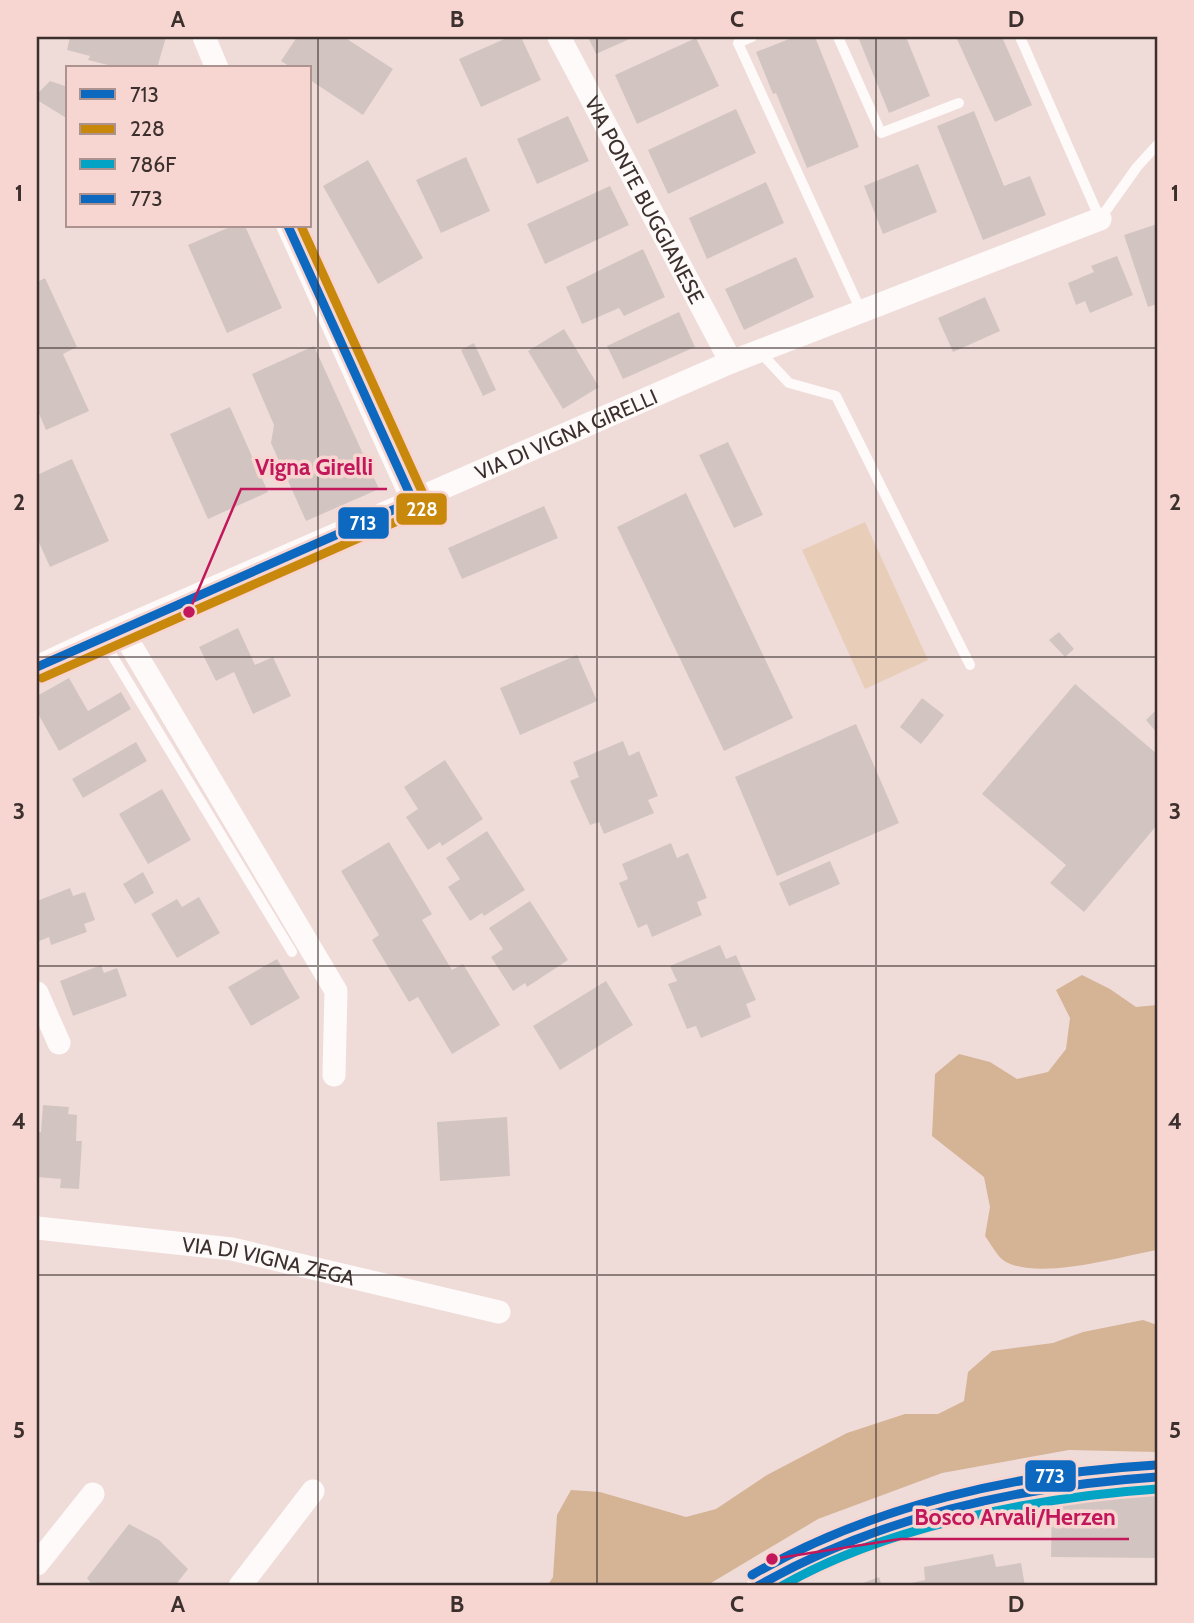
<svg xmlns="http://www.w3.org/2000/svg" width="1194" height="1623" font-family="Cabin,sans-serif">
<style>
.green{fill:#e8cdb9}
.forest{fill:#d5b395}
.building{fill:#d2c5c1}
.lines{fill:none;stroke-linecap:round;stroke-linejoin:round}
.service{stroke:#fdfaf9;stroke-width:10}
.minor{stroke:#fdfaf9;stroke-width:23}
.bus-1-casing{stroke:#f7d5d1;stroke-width:14}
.bus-2-casing{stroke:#f7d5d1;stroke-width:14}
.bus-3-casing{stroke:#f7d5d1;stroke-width:14}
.bus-4-casing{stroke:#f7d5d1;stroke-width:14}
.bus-1{stroke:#0c69bf;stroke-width:9}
.bus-2{stroke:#c8880c;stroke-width:9}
.bus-3{stroke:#03a3c6;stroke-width:9}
.bus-4{stroke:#0c69bf;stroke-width:9}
.grid{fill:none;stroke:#3c302e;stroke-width:2;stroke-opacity:0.55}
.labels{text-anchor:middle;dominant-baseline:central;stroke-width:7;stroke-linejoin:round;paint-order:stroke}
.street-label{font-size:21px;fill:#3c302e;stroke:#f7d5d1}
.leader{fill:none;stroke:#c2185b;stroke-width:2.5}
.callout-dot{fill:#c2185b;stroke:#f7d5d1;stroke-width:2.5}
.callout-label{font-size:23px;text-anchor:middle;font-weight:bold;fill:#c2185b;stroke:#f7d5d1;stroke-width:7;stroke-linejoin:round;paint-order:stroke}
.line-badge{stroke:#f7d5d1;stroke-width:2.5}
.badge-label{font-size:19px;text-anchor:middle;font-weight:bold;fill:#fff}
.neatline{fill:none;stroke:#3c302e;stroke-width:2.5}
.grid-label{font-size:23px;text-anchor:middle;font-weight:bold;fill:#3c302e}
</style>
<rect width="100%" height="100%" fill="#efdcd9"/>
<path class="green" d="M865,522L928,660L865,689L802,550Z"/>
<path class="forest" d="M1082,975L1110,989L1136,1007L1157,1005V1250C1119,1257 1040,1280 1006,1262C998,1258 991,1244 985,1236L990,1207L984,1177L932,1136L935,1074L959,1054L990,1062L1017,1079L1048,1072L1066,1049L1070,1018L1056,990Z
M1143,1320L1157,1325V1452L1069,1450L942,1473L818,1519L706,1586H547L553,1577L557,1515L571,1490L600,1492L686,1517L716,1509L767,1475L847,1433L905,1414H938L964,1401L968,1372L992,1351L1053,1343L1083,1332Z"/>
<path class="building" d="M70,37H166L157,68H120L88,60L90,56L67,50Z
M297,37H344L393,69L363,115L310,80V68H292L281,61Z
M509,37H521L541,80L481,107L459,59Z
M588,37H634L596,54Z
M794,37H815L859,147L807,168L776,93L773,94L756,52Z
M858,37H906L930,96L889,113Z
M956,37H1002L1032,105L995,122Z
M696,38L719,86L637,124L615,75Z
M50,81L68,87V119L37,100V94Z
M736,109L756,153L668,194L648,150Z
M974,111L1004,186L1030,176L1046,215L983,240L937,126Z
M568,116L589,161L537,184L517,139Z
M466,157L490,211L441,233L416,180Z
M368,160L423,258L378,284L323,186Z
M918,164L937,212L883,234L864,186Z
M766,182L784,223L707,259L689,218Z
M610,186L629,225L545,264L527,224Z
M1157,224V304L1148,307L1124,235Z
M232,226H245L282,308L227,333L188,245Z
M643,249L665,297L624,316L619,308L582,324L566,287Z
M1117,256L1133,295L1090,313L1085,301L1076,305L1068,283L1094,272L1091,266Z
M796,257L814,297L744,330L725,289Z
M45,278L77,347L63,354L89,411L46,430L37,409V282Z
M985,297L1000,331L953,352L938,318Z
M679,312L695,347L623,379L607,346Z
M564,329L599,387L563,409L528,351Z
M474,343L496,390L483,396L461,350Z
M314,346L379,489L306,521L271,443L274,425L252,374Z
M230,407L268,492L208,519L170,434Z
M728,442L763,515L734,528L699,455Z
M72,459L109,541L50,567L37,538V475Z
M686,493L793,718L724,751L617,527Z
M544,506L558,538L462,579L448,548Z
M238,628L255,665L273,657L291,696L253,714L234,672L216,681L199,647Z
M1059,632L1074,649L1065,657L1049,640Z
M577,655L597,701L520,735L500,688Z
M69,678L88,711L121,692L131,709L59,751L37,712V696Z
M1075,684L1157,754V825L1084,912L1050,883L1066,865L982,794Z
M922,698L944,715L921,744L900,727Z
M1157,709V733L1146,720Z
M856,724L899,823L777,876L735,777Z
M623,741L629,756L639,751L658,796L648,800L654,813L604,834L599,822L590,825L570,781L579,777L573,762Z
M136,742L147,761L83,798L72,779Z
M445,760L483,819L442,846L440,842L428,850L406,817L418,809L404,787Z
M162,789L191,840L148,864L119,814Z
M487,831L525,890L484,916L482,913L470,921L448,887L460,879L446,858Z
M389,842L432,914L422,920L452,970L463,964L500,1025L452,1054L418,997L409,1002L372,940L379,935L341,871Z
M671,843L677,858L688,853L707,898L697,902L702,915L652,937L647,924L638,928L619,883L628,879L622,864Z
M830,861L840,884L789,906L779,883Z
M143,872L154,893L135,904L123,884Z
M70,888L73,896L85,892L95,920L84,924L87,932L51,945L49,937L37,942V901Z
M199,897L220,933L177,958L151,914L177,899L182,907Z
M530,901L568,960L527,987L525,983L513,991L491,957L503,949L489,928Z
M720,945L726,959L736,955L756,1000L746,1004L751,1017L701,1038L696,1026L687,1029L668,984L677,981L670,966Z
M277,959L300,998L251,1026L228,987Z
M101,965L104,973L117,968L127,996L73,1016L60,981Z
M606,981L633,1025L560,1070L533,1026Z
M43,1105L69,1107L68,1114L77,1115L76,1141H82L79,1189L60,1188L61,1179L37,1177V1132H41Z
M507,1117L510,1176L440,1181L437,1122Z
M1157,1492V1558L1051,1557L1052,1498H1078L1079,1493Z
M129,1524L159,1540L188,1569L175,1586H93L87,1578Z
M993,1554L996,1567L1021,1563L1025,1586H897L925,1580L924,1567Z
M879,1577L882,1586H855Z"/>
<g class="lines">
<path class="service" d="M752,37L738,43L861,311
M838,37L881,133L959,103
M1020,37L1100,219L1137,167L1157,145
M759,351L789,383L836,396L970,665
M101,637L292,952"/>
<g class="minor">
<path d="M204,37L217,68"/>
<path id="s1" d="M559,37L731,362"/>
<path d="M288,226L413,501"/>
<path d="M121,629L336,991L334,1075"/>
<path id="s2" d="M37,667L101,637L731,362L1100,219"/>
<path d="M37,993L59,1043"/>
<path id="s3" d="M37,1228L232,1249L499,1312"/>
<path d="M37,1564L93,1494"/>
<path d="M240,1586L313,1491"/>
<path d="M758,1586C830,1542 887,1526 967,1506C1030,1491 1093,1480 1157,1477"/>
</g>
<g class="bus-1-casing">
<path id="bus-1" d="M37,667L413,501L288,226
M758,1586C878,1517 1020,1486 1157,1477"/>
</g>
<g class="bus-2-casing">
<path id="bus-2" d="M42,678L418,512L423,508L424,496L301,226"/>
</g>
<g class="bus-3-casing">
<path id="bus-3" d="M782,1586C886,1526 1038,1497 1157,1489"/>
</g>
<g class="bus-4-casing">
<path id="bus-4" d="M752,1575C873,1505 1017,1473 1156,1465"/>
</g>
<use href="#bus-1" class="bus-1"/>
<use href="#bus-2" class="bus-2"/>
<use href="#bus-3" class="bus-3"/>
<use href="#bus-4" class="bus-4"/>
</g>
<path class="grid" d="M318,37V1586M597,37V1586M876,37V1586M37,348H1157M37,657H1157M37,966H1157M37,1275H1157"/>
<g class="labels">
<g class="street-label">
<text stroke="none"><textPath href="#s1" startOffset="184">VIA PONTE BUGGIANESE</textPath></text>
<text stroke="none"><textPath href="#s2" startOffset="578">VIA DI VIGNA GIRELLI</textPath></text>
<text stroke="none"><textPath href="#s3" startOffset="234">VIA DI VIGNA ZEGA</textPath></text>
</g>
</g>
<path class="leader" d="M189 612L241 489H387M772 1559L900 1539H1129"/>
<g class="callout-dot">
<circle cx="189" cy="612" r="7"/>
<circle cx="772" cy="1559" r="7"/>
</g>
<g class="callout-label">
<text x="314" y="475">Vigna Girelli</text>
<text x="1015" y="1525">Bosco Arvali/Herzen</text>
</g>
<g class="line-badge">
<rect x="395" y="492" width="53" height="34" rx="7" fill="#c8880c"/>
<rect x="337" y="506" width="53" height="34" rx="7" fill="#0c69bf"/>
<rect x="1024" y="1459" width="53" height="34" rx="7" fill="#0c69bf"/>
</g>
<g class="badge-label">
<text x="422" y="516">228</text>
<text x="363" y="530">713</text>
<text x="1050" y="1483">773</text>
</g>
<rect width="1194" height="1623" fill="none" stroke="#f7d5d1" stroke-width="77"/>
<rect x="66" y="66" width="245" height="161" fill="#f7d5d1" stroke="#ac9390" stroke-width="2"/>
<rect x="80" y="89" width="35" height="10" fill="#0c69bf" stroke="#ac9390" stroke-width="2"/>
<text x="130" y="102" font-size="21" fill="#3c302e">713</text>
<rect x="80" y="124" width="35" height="10" fill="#c8880c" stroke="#ac9390" stroke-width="2"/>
<text x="130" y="136" font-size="21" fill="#3c302e">228</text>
<rect x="80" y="159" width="35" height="10" fill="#03a3c6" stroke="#ac9390" stroke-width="2"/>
<text x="130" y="172" font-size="21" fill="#3c302e">786F</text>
<rect x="80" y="194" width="35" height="10" fill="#0c69bf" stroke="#ac9390" stroke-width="2"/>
<text x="130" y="206" font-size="21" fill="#3c302e">773</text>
<rect x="38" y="38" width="1118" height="1546" class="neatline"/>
<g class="grid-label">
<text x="178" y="27">A</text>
<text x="457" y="27">B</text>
<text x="737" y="27">C</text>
<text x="1016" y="27">D</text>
<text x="19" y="201">1</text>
<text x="1175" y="201">1</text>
<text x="19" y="510">2</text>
<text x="1175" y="510">2</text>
<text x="19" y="819">3</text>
<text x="1175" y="819">3</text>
<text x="19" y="1129">4</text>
<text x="1175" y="1129">4</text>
<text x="19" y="1438">5</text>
<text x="1175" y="1438">5</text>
<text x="178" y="1612">A</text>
<text x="457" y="1612">B</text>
<text x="737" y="1612">C</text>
<text x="1016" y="1612">D</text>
</g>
</svg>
